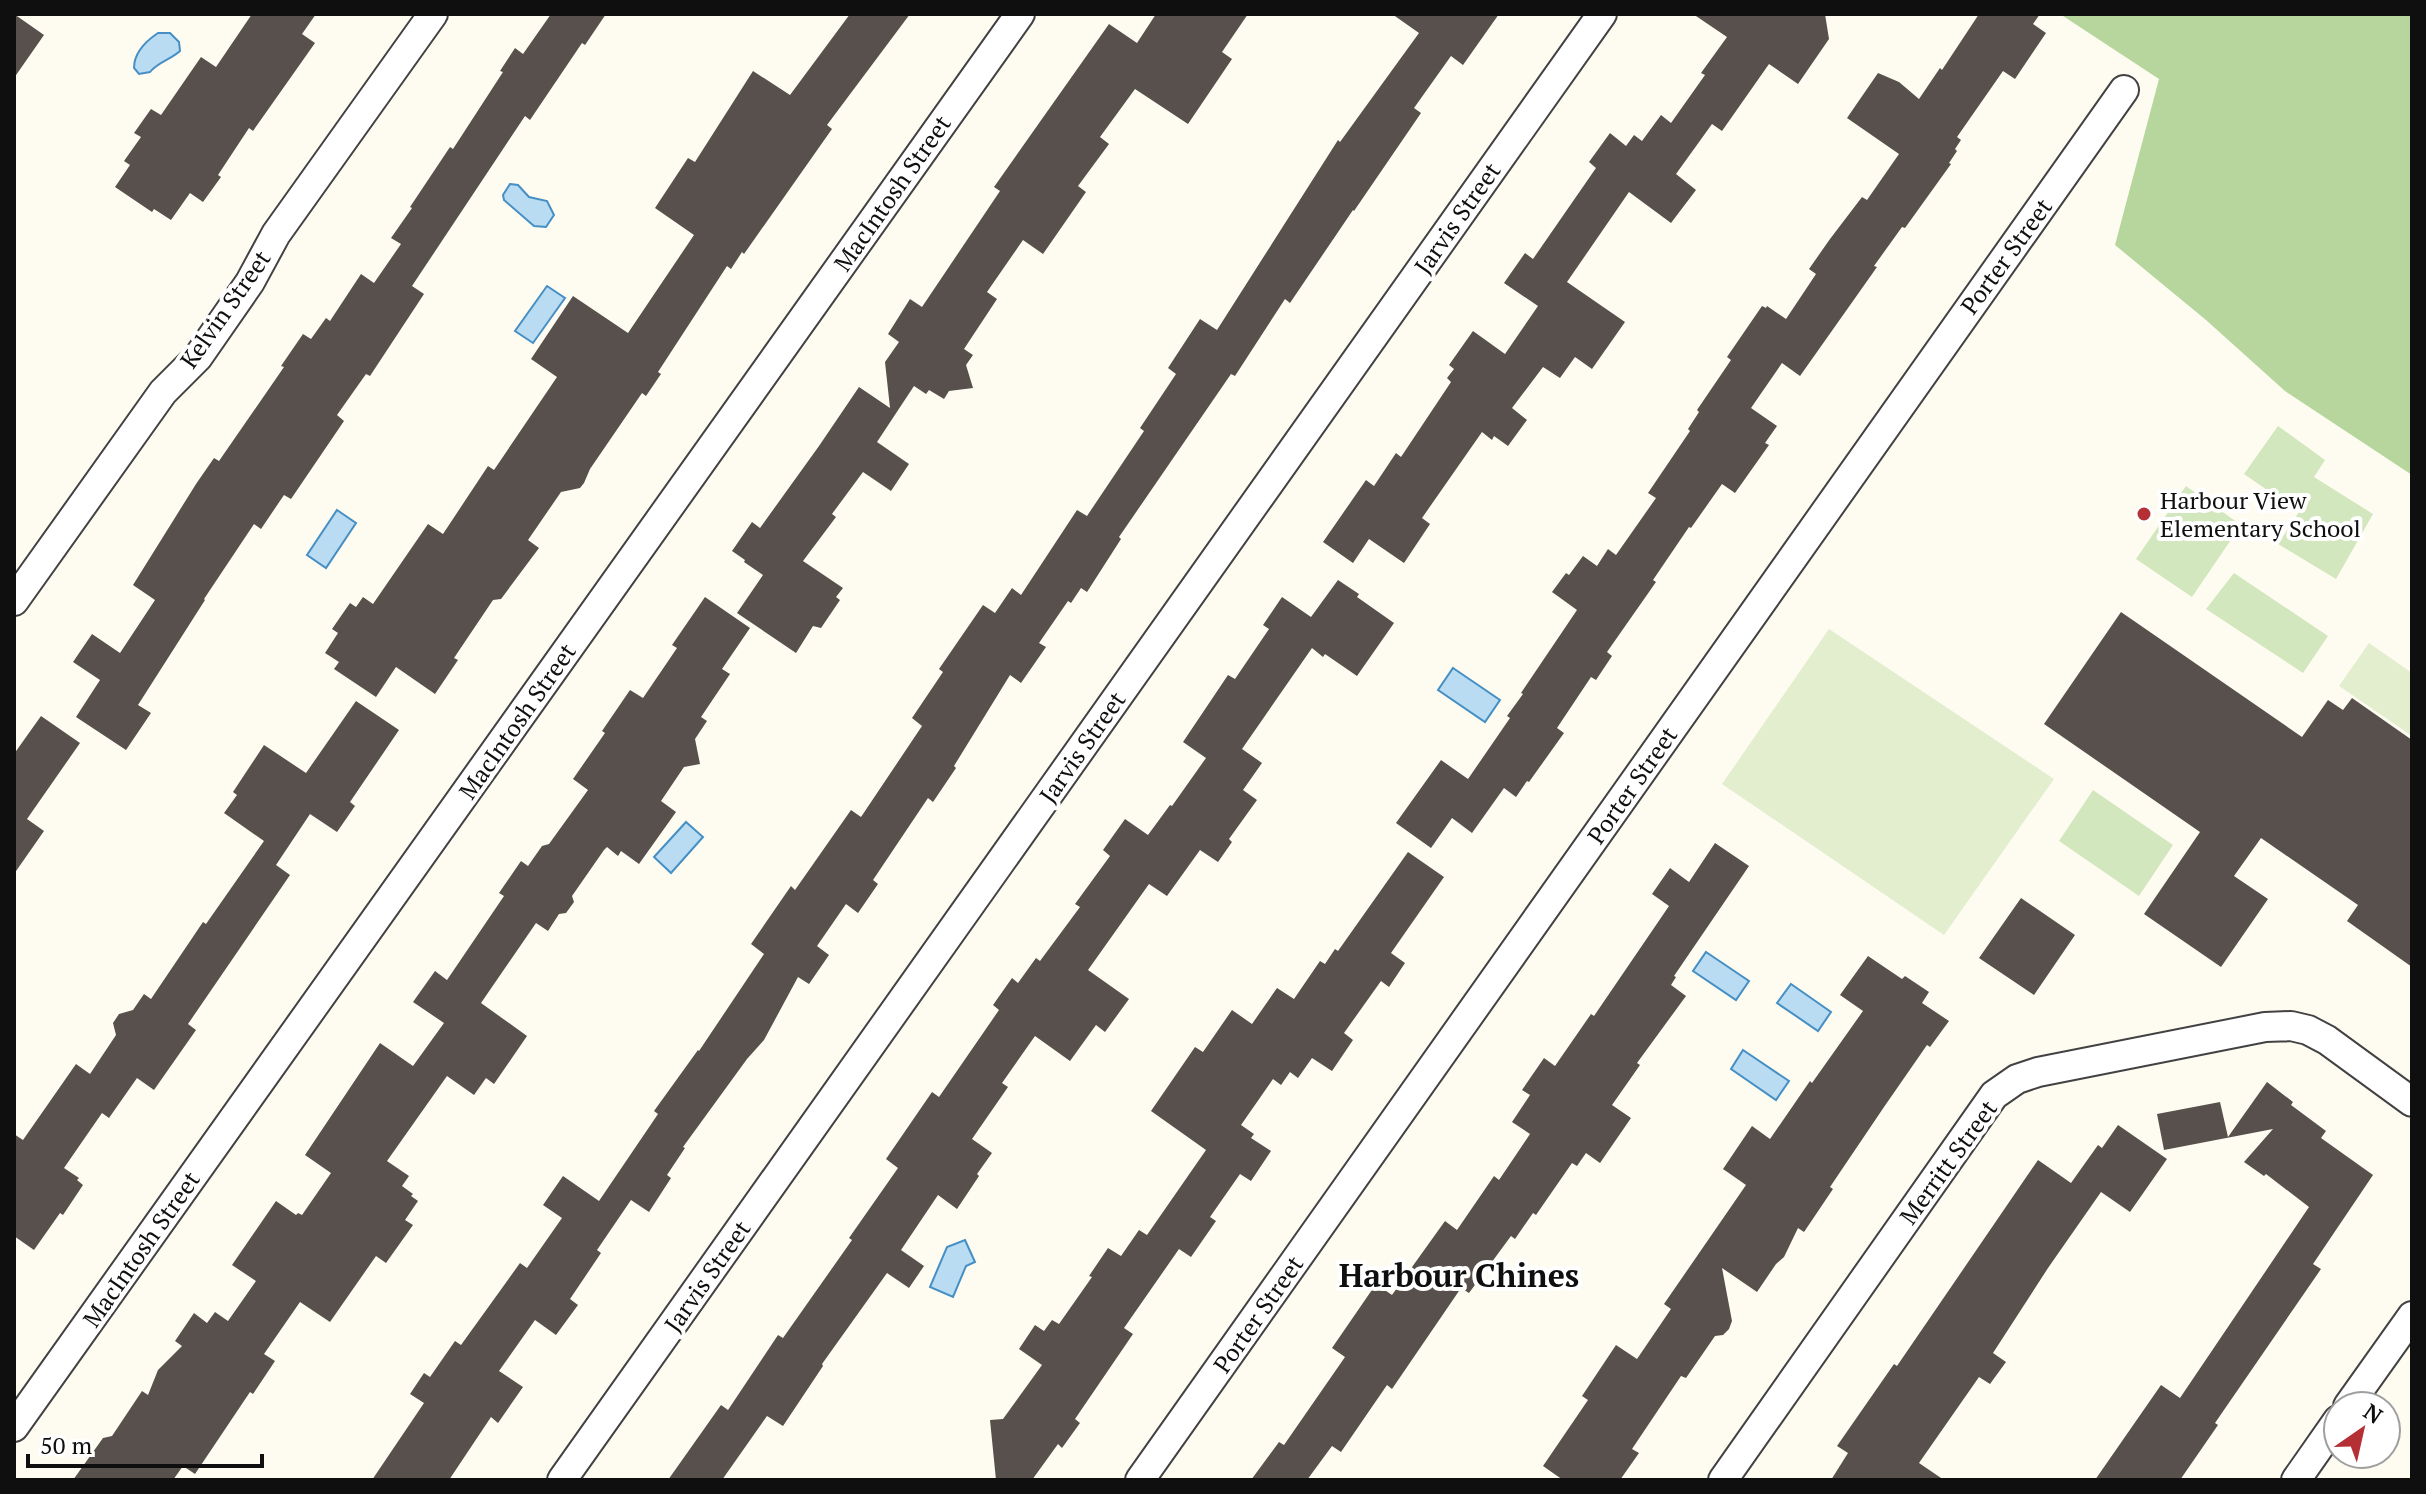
<svg xmlns="http://www.w3.org/2000/svg" width="2426" height="1494" font-family="'PT Serif',serif">
<style>
.green{fill:#d2e7bd}
.forest{fill:#b6d69d}
.pitch{fill:#e3eece}
.water{fill:#b9dcf2;stroke:#458fc4;stroke-width:2}
.building{fill:#57504c}
.lines{fill:none;stroke-linecap:round;stroke-linejoin:round}
.street-casing{stroke:#424242;stroke-width:32}
.street{stroke:#fff;stroke-width:28}
.poi-dot{fill:#b53034;stroke:#fff;stroke-width:3}
.labels{text-anchor:middle;dominant-baseline:central;stroke-width:8;stroke-linejoin:round;paint-order:stroke}
.street-label{font-size:24px;fill:#0f0f0f;stroke:#fff}
.poi-label{font-size:24px;fill:#0f0f0f;stroke:#fff;text-anchor:start}
.district-label{font-size:32px;font-weight:bold;fill:#0f0f0f;stroke:#fff}
</style>
<rect width="100%" height="100%" fill="#fefcf1"/>
<path class="green" d="M2278,426L2325,460L2314,477L2373,514L2336,579L2278,544L2299,512L2244,474Z
M2186,486L2241,525L2192,597L2136,559Z
M2234,573L2328,636L2303,673L2206,609Z
M2093,790L2173,845L2139,896L2059,841Z"/>
<path class="forest" d="M2060,14H2412V475L2285,391L2206,320L2115,245L2159,79Z"/>
<path class="pitch" d="M1829,629L2054,779L1944,935L1722,784Z
M2369,643L2412,673V736L2339,686Z"/>
<path class="water" d="M158,33H170L179,42L180,51C170,60 158,62 150,72L139,74L134,68C134,53 146,41 158,33Z
M510,184L518,185L529,197L547,201L554,215L546,227L534,226L504,200L503,195Z
M547,286L565,298L533,343L515,331Z
M337,510L356,523L326,568L307,555Z
M1453,668L1500,700L1485,722L1438,690Z
M686,822L703,837L671,873L654,857Z
M1706,952L1749,981L1736,1000L1693,971Z
M1791,984L1831,1012L1818,1031L1777,1003Z
M1743,1050L1789,1081L1776,1100L1731,1069Z
M965,1240L975,1262L966,1266L953,1297L930,1287L947,1247Z"/>
<path class="building" d="M14,14L44,35L14,78Z
M252,14H316L302,34L315,43L253,131L249,128L218,175L221,177L203,202L190,193L171,220L154,209L152,212L115,187L130,165L124,161L141,137L134,133L151,109L161,115L201,57L216,67Z
M551,14H606L585,45L582,43L530,120L525,116L412,286L424,294L370,376L366,374L337,415L344,421L291,499L284,495L261,529L254,524L204,599L205,600L138,705L151,713L126,750L76,717L100,680L73,662L92,634L120,653L155,600L133,585L196,484L214,458L219,461L284,367L281,366L303,334L311,339L326,318L330,321L361,274L374,283L401,244L391,238L412,208L410,207L450,147L453,149L503,72L500,71L515,48L523,54Z
M850,14H910L827,125L832,129L744,254L742,252L731,269L727,266L658,372L661,374L646,396L642,393L590,469L584,483L580,488L561,492L528,540L539,548L501,599L493,600L454,658L458,660L435,694L396,667L376,697L334,669L339,662L325,653L338,633L332,629L350,603L356,607L363,597L373,604L428,524L443,534L488,466L494,470L557,377L531,359L573,296L628,333L694,235L655,208L688,158L695,162L753,71L790,95Z
M1156,14H1248L1222,52L1232,59L1188,124L1135,89L1100,137L1109,144L1078,186L1086,192L1043,254L1023,240L987,292L997,299L964,349L973,355L966,365L973,388L949,391L944,399L929,390L926,394L914,386L877,442L909,464L891,491L863,472L832,514L836,517L803,561L843,588L836,597L840,600L821,628L813,626L796,653L737,613L763,575L744,562L745,560L732,551L752,522L760,528L819,446L859,387L890,408L885,362L899,342L888,334L910,299L922,307L1000,191L994,187L1109,24L1137,43Z
M1392,14H1499L1463,65L1451,56L1414,108L1421,113L1354,211L1353,210L1290,303L1285,299L1235,376L1231,374L1119,537L1121,539L1087,592L1081,588L1071,603L1068,601L1039,643L1046,647L1021,683L1010,675L954,766L956,768L933,802L928,798L873,880L878,884L858,913L846,904L817,946L829,955L809,984L798,977L764,1040L747,1059L683,1147L685,1148L667,1175L671,1178L649,1212L631,1200L597,1250L601,1253L570,1299L578,1305L556,1335L535,1320L499,1371L523,1387L498,1423L491,1417L449,1480H372L424,1403L410,1394L424,1373L430,1377L455,1341L461,1345L520,1263L527,1268L562,1218L543,1205L563,1176L599,1201L658,1114L654,1111L698,1050L699,1051L764,954L751,944L791,886L795,890L851,810L861,817L922,726L912,718L943,672L939,669L983,605L995,613L1012,588L1021,595L1077,510L1087,516L1144,431L1140,428L1176,374L1168,368L1200,319L1217,330L1338,140L1340,142L1419,33Z
M1693,14H1825L1829,39L1798,84L1769,64L1722,131L1712,124L1676,174L1696,190L1671,223L1629,192L1567,282L1625,322L1592,369L1575,357L1560,378L1543,367L1512,408L1527,420L1508,446L1494,436L1492,440L1482,432L1422,518L1430,524L1404,563L1369,539L1353,563L1323,542L1366,480L1374,486L1396,453L1401,457L1451,382L1447,378L1454,369L1449,365L1473,331L1505,354L1538,306L1504,283L1525,253L1533,259L1596,168L1589,162L1610,133L1626,146L1634,135L1642,141L1661,115L1671,123L1705,75L1701,73L1727,37Z
M1979,14H2040L2033,24L2046,33L2015,79L2003,71L1957,137L1961,140L1955,149L1957,151L1949,163L1951,164L1905,228L1902,227L1874,266L1877,267L1800,376L1782,363L1751,408L1777,426L1765,443L1769,445L1735,493L1722,484L1691,528L1689,527L1653,580L1656,582L1607,652L1612,656L1596,680L1591,677L1557,728L1564,733L1529,782L1527,781L1516,797L1504,788L1472,833L1452,818L1431,848L1396,823L1441,760L1468,779L1510,718L1507,716L1523,694L1521,693L1577,610L1552,592L1566,573L1569,575L1583,556L1597,566L1608,549L1616,555L1656,498L1648,493L1690,431L1688,429L1699,412L1697,410L1731,360L1727,357L1762,306L1766,308L1767,306L1786,319L1816,274L1809,269L1830,239L1862,197L1867,200L1899,154L1847,118L1878,73L1899,82L1919,99L1940,68L1942,70Z
M1338,580L1359,594L1357,597L1394,623L1357,676L1325,654L1323,657L1312,648L1242,749L1262,763L1243,790L1257,800L1229,839L1232,842L1218,862L1200,850L1167,896L1149,884L1088,970L1129,999L1105,1032L1096,1025L1070,1061L1035,1036L1002,1083L1008,1087L972,1139L992,1153L977,1174L979,1176L957,1209L938,1195L901,1250L924,1266L909,1288L887,1273L822,1364L823,1366L783,1426L767,1416L722,1480H668L721,1405L728,1410L778,1335L783,1338L852,1240L849,1238L898,1168L886,1159L932,1092L939,1097L999,1010L993,1005L1012,978L1018,983L1036,958L1040,961L1080,907L1075,904L1110,856L1103,850L1125,819L1148,835L1170,805L1172,806L1206,758L1183,742L1228,675L1235,679L1269,629L1263,625L1282,597L1311,617Z
M705,597L750,628L722,669L730,674L701,717L707,721L695,739L700,764L684,767L661,801L676,812L639,864L621,851L618,856L607,847L604,850L572,896L574,902L566,913L559,914L548,931L536,923L481,1003L527,1036L494,1084L486,1078L474,1095L447,1076L387,1161L409,1176L402,1186L413,1194L411,1196L418,1201L405,1220L413,1225L386,1263L376,1256L330,1322L300,1302L264,1354L275,1361L253,1394L250,1392L195,1474L183,1466L173,1480H73L103,1438L112,1436L142,1391L148,1395L158,1370L182,1346L175,1341L194,1313L207,1323L215,1312L228,1321L256,1281L232,1265L276,1201L296,1215L298,1213L302,1215L331,1173L305,1155L380,1043L413,1066L444,1023L413,1002L435,971L447,980L504,896L499,893L521,861L528,866L542,846L549,844L588,790L573,779L605,733L602,731L630,690L643,698L677,648L672,645Z
M2121,612L2302,737L2328,700L2343,710L2352,698L2412,740V967L2347,921L2358,905L2261,838L2234,876L2268,899L2221,967L2144,914L2200,832L2044,724Z
M356,701L399,730L350,802L355,806L337,832L310,814L276,865L290,875L188,1024L196,1030L154,1090L137,1078L109,1118L102,1113L64,1168L79,1178L77,1180L83,1185L63,1215L60,1213L34,1250L14,1236V1134L23,1140L76,1064L90,1074L116,1035L113,1023L119,1014L133,1010L144,994L151,999L203,922L206,924L264,841L224,813L237,795L233,792L264,745L306,773Z
M41,716L80,743L27,819L44,831L14,874V754Z
M1715,843L1749,866L1674,976L1676,977L1671,985L1686,996L1637,1063L1640,1065L1612,1105L1631,1118L1600,1163L1586,1153L1577,1166L1572,1163L1536,1215L1533,1213L1515,1239L1511,1236L1469,1293L1461,1288L1392,1389L1387,1385L1341,1452L1332,1446L1307,1480H1251L1279,1442L1284,1445L1345,1357L1332,1348L1376,1284L1392,1295L1445,1221L1457,1230L1494,1176L1499,1180L1530,1134L1512,1122L1530,1095L1522,1090L1544,1058L1555,1066L1591,1014L1594,1016L1669,906L1652,894L1670,868L1689,882Z
M1408,852L1444,877L1391,953L1405,963L1389,987L1381,981L1344,1033L1353,1040L1332,1071L1312,1058L1298,1078L1290,1072L1281,1085L1273,1079L1241,1125L1254,1134L1251,1138L1271,1151L1251,1181L1240,1174L1210,1217L1216,1221L1191,1257L1179,1249L1124,1328L1133,1334L1075,1419L1080,1423L1062,1448L1058,1444L1032,1480H996L990,1420L1003,1419L1042,1365L1019,1349L1035,1325L1044,1331L1052,1320L1059,1324L1092,1277L1089,1276L1108,1248L1121,1256L1139,1230L1147,1235L1206,1150L1151,1111L1195,1047L1203,1052L1232,1010L1252,1024L1277,988L1294,999L1320,961L1325,964L1335,949L1338,951Z
M2021,898L2075,935L2034,995L1979,958Z
M1868,956L1902,979L1905,976L1929,992L1922,1003L1949,1021L1930,1047L1927,1045L1884,1107L1830,1187L1833,1189L1804,1232L1798,1228L1784,1257L1776,1264L1757,1292L1722,1268L1732,1321L1729,1329L1723,1335L1715,1336L1686,1378L1681,1376L1632,1449L1639,1453L1620,1480H1563L1543,1466L1588,1400L1582,1396L1616,1345L1637,1359L1671,1309L1664,1304L1746,1185L1723,1169L1752,1126L1770,1139L1810,1081L1812,1083L1863,1011L1840,995Z
M2267,1082L2293,1102L2291,1105L2326,1131L2321,1138L2373,1175L2313,1264L2321,1269L2215,1423L2218,1425L2180,1480H2095L2161,1385L2180,1398L2309,1207L2266,1174L2264,1176L2244,1162L2273,1129L2164,1150L2157,1114L2220,1102L2228,1137Z
M2118,1125L2167,1159L2130,1212L2101,1192L2048,1268L1993,1353L2006,1362L1990,1384L1979,1377L1919,1463L1944,1480H1831L1848,1453L1837,1446L1894,1364L1897,1366L2038,1160L2071,1183L2098,1145L2102,1148Z"/>
<g class="lines">
<g class="street-casing">
<path id="street" d="M14,601L163,392L198,357L250,282L276,234L433,14
M2348,1406L2412,1316
M14,1427L1020,14
M562,1480L1602,14
M1140,1480L2124,90
M1723,1480L1994,1095L2017,1079L2038,1072L2265,1027L2291,1026L2308,1030L2327,1040L2412,1102
M2296,1480L2338,1420"/>
</g>
<use href="#street" class="street"/>
</g>
<circle class="poi-dot" cx="2144" cy="514" r="8"/>
<g class="labels">
<g class="street-label">
<text transform="translate(892 193) rotate(-55)">MacIntosh Street</text>
<text transform="translate(1457 218) rotate(-55)">Jarvis Street</text>
<text transform="translate(2006 256) rotate(-54)">Porter Street</text>
<text transform="translate(225 309) rotate(-55)">Kelvin Street</text>
<text transform="translate(517 721) rotate(-55)">MacIntosh Street</text>
<text transform="translate(1082 747) rotate(-55)">Jarvis Street</text>
<text transform="translate(1632 785) rotate(-55)">Porter Street</text>
<text transform="translate(1948 1162) rotate(-54)">Merritt Street</text>
<text transform="translate(141 1249) rotate(-55)">MacIntosh Street</text>
<text transform="translate(707 1276) rotate(-55)">Jarvis Street</text>
<text transform="translate(1258 1314) rotate(-55)">Porter Street</text>
</g>
<g class="poi-label">
<text x="2160" y="500">Harbour View<tspan x="2160" dy="28">Elementary School</tspan></text>
</g>
<g class="district-label">
<text x="1459" y="1275">Harbour Chines</text>
</g>
</g>
<rect width="2426" height="1494" fill="none" stroke="#0f0f0f" stroke-width="32"/>
<g transform="translate(2362 1430) rotate(34)"><circle r="38" fill="#ffffff" stroke="#9f9f9f" stroke-width="2"/>
<path d="M0-6L14 30L0 20L-14 30Z" fill="#b53034"/>
<text y="-12" font-size="22" font-weight="bold" text-anchor="middle" fill="#0f0f0f">N</text>
</g>
<path d="M28 1454v12h234v-12" fill="none" stroke="#0f0f0f" stroke-width="4"/>
<text x="40" y="1454" font-size="24" fill="#0f0f0f" stroke="#ffffff" stroke-width="6" paint-order="stroke">50 m</text>
</svg>
